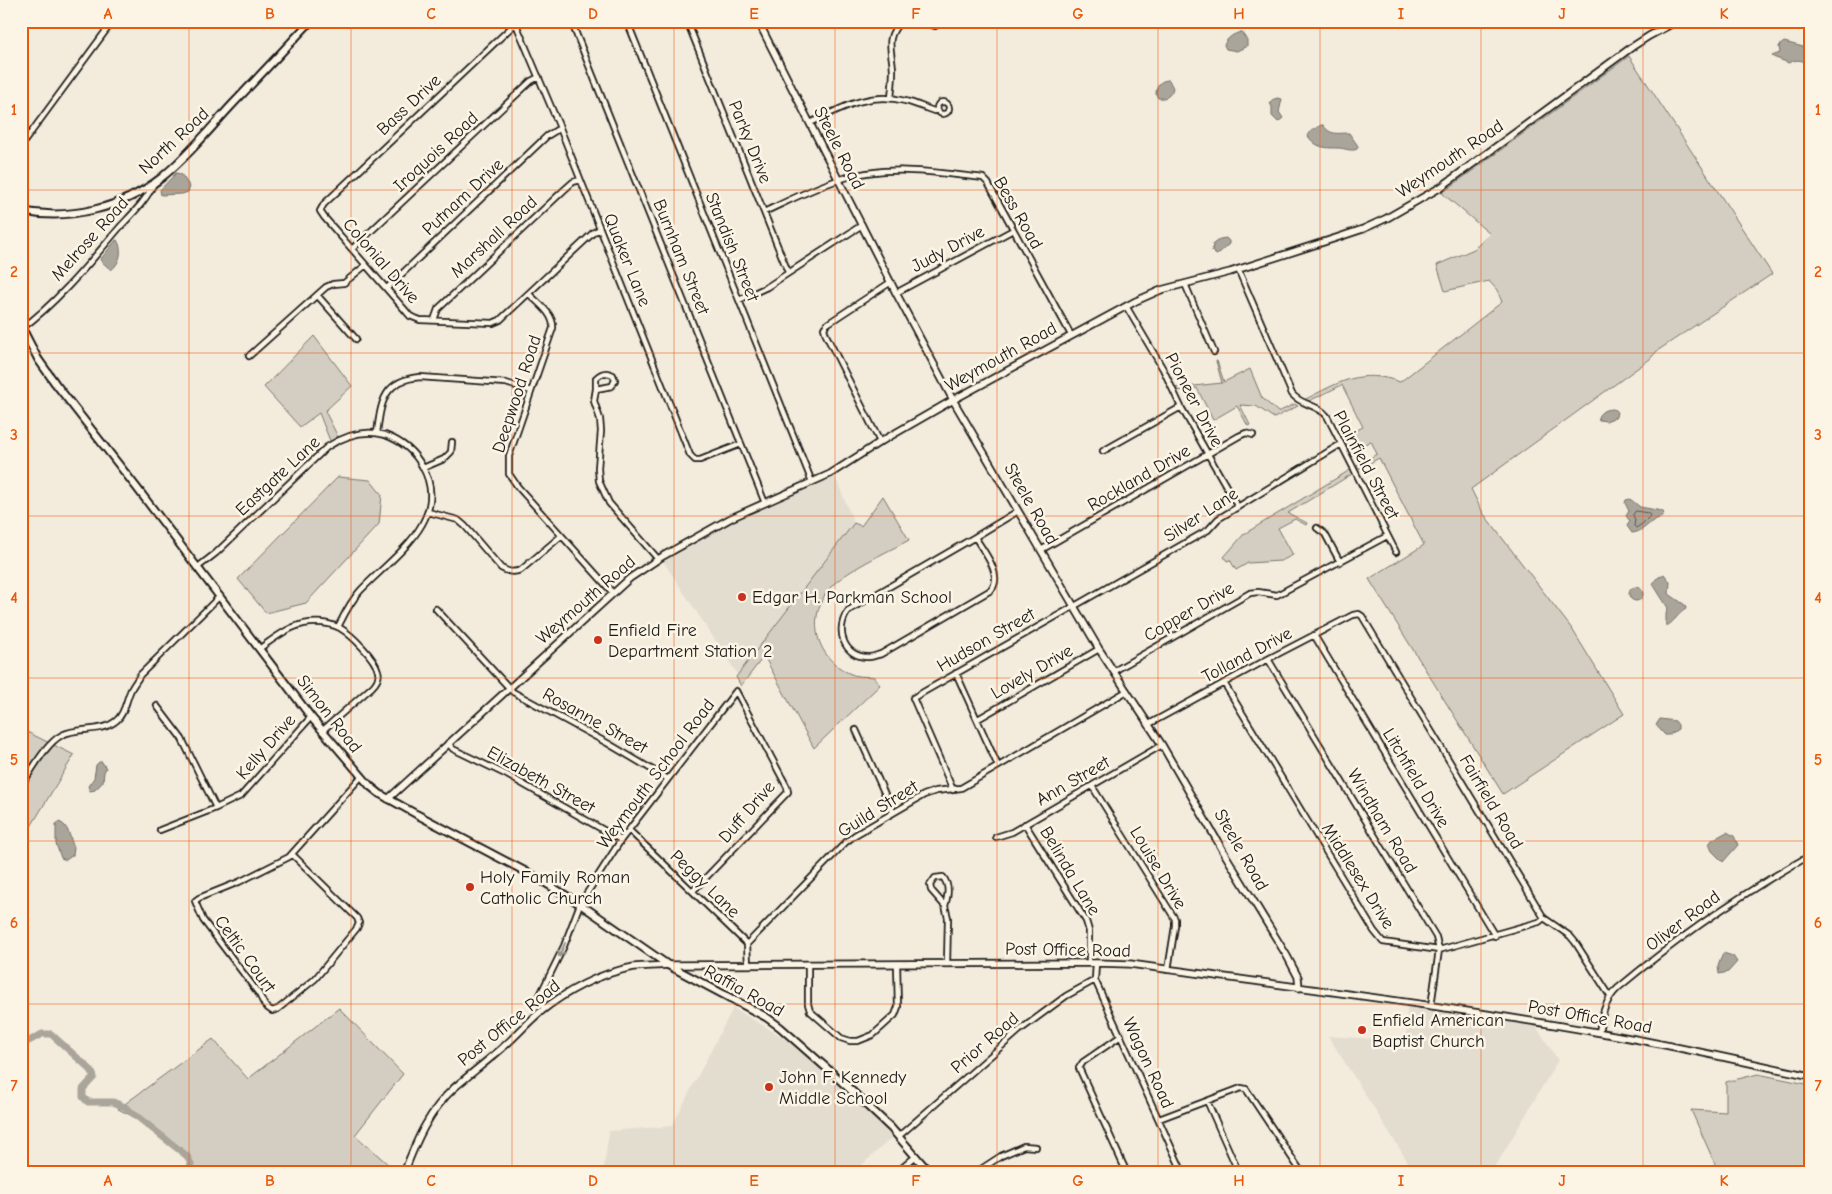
<svg xmlns="http://www.w3.org/2000/svg" width="1832" height="1194" font-family="'Comic Neue',sans-serif">
<style>
.built{fill:#e3ddcf}
.green{fill:#d3cec1;stroke:#78756e}
.water{fill:#aaa59b;stroke:#716e68}
.lines{fill:none;stroke-linecap:round;stroke-linejoin:round}
.shore{stroke:#55534f;stroke-width:1}
.river{stroke:#aaa59b;stroke-width:7}
.minor-casing{stroke:#1c1c1c;stroke-width:8}
.tertiary-casing{stroke:#1c1c1c;stroke-width:9}
.secondary-casing{stroke:#1c1c1c;stroke-width:10}
.minor{stroke:#fcf5e5;stroke-width:4.5}
.tertiary{stroke:#fcf5e5;stroke-width:5.5}
.secondary{stroke:#fcf5e5;stroke-width:6}
.oneway{stroke:#97938b}
.grid{fill:none;stroke:#e8590c;stroke-width:1;stroke-opacity:0.55}
.poi-dot{fill:#c8321e;stroke:#fcf5e5;stroke-width:2}
.labels{text-anchor:middle;dominant-baseline:central;stroke-width:5;stroke-linejoin:round;paint-order:stroke}
.street-label{font-size:18px;fill:#1c1c1c;stroke:#fcf5e5}
.poi-label{font-size:18px;fill:#1c1c1c;stroke:#fcf5e5;text-anchor:start}
.neatline{fill:none;stroke:#e8590c;stroke-width:2}
.grid-label{font-size:16px;text-anchor:middle;font-weight:bold;fill:#e8590c}
</style>
<rect width="100%" height="100%" fill="#f3ecdd"/>
<filter id="ink" filterUnits="userSpaceOnUse"><feTurbulence type="fractalNoise" baseFrequency=".02" numOctaves="2"/><feDisplacementMap in="SourceGraphic" scale="10" xChannelSelector="R" yChannelSelector="G"/><feConvolveMatrix kernelMatrix="1 2 1 2 8 2 1 2 1" color-interpolation-filters="sRGB"/></filter>
<g filter="url(#ink)">
<path class="built" d="M835,476L854,523L738,675L663,561L734,520Z
M1407,1002L1534,1023L1558,1060L1498,1162L1488,1173H1415L1328,1036L1406,1041Z
M733,1008L793,1043L897,1133L853,1173H603L609,1131L672,1126Z"/>
<path class="green" d="M1629,56L1772,274L1657,351L1650,359L1471,489L1483,513L1572,629L1624,714L1503,794L1369,579L1424,545L1379,458L1359,469L1357,465L1377,454L1371,441L1350,451L1343,437L1363,427L1342,385L1309,401L1304,400C1339,382 1361,368 1400,382L1502,302L1497,290L1489,281L1445,291L1437,265L1474,249L1490,234L1442,193Z
M314,336L352,386L325,411L340,441L332,446L319,413L300,427L264,387Z
M1216,361H1217L1224,382L1250,369L1262,398L1278,412L1295,404L1298,406L1274,418L1256,406L1240,405L1250,425L1248,426L1237,406L1213,420L1197,388L1177,391L1175,388L1222,383Z
M1350,470L1352,474L1288,513L1307,523L1306,525L1295,519L1278,528L1293,555L1281,561L1248,563L1236,570L1230,560L1227,561L1224,557L1244,534Z
M338,477L370,480L382,495L379,524L306,603L266,613L238,579Z
M883,496L909,540C889,551 843,572 830,588C805,618 816,659 851,674C857,677 866,676 874,677L880,685L814,748L764,656L741,686L736,677L854,523L861,526Z
M21,729L74,755L21,843Z
M339,1008L403,1074L355,1135L398,1173H197L183,1153L167,1137L155,1134L146,1123L118,1109L213,1039L248,1079Z
M1758,1074L1811,1085V1173H1719L1691,1110L1726,1112V1082Z"/>
<path class="water" d="M1241,32L1247,40V46L1237,51L1226,49L1224,45C1227,38 1233,34 1241,32Z
M1784,42L1811,49V68C1805,60 1798,58 1789,63L1773,57L1772,56L1780,53L1779,46Z
M1169,80L1173,88C1171,96 1166,99 1158,98L1156,94C1156,86 1160,80 1169,80Z
M1277,98L1282,99L1279,112L1283,118L1278,122L1272,116V107L1270,103L1272,100Z
M1321,125H1323C1331,136 1337,133 1349,133L1358,146L1357,149C1352,152 1344,148 1338,148C1325,148 1316,148 1308,136L1311,131Z
M176,173L181,174L190,187L188,192L182,194L161,195L160,190Z
M1226,238L1229,241V244L1217,255L1215,254L1212,251L1213,244L1220,239Z
M116,240H117C123,249 121,263 111,270L100,260Z
M1613,409L1617,411L1616,417L1606,421L1599,420L1598,417C1601,411 1606,409 1613,409Z
M1630,499L1640,507L1662,511L1664,513L1660,518C1649,520 1645,532 1632,533L1627,526L1630,521L1626,516L1629,511L1625,503L1626,500Z
M1664,574L1670,582L1669,594L1685,605L1686,609C1678,613 1674,623 1666,626V614L1668,608L1653,584L1656,579Z
M1629 594a7 7 0 1 1 14 0a7 7 0 1 1-14 0Z
M1660,719L1675,721L1678,725V729L1669,735H1665L1656,725Z
M99,762H102L106,768L104,772L103,782L95,790L90,791L88,786L94,778L96,765Z
M59,822C69,825 70,839 74,848L73,855L66,860L61,858L56,844V824Z
M1727,832L1734,836L1738,845L1723,862L1712,851L1709,844L1712,840Z
M1723,953L1733,956L1737,962L1728,972L1719,974L1718,966Z"/>
<g class="lines">
<path class="shore" d="M1636,511L1648,513L1650,516L1642,524L1636,528L1634,526L1635,520L1633,515Z"/>
<path class="river" d="M21,1042H27L42,1034H51L91,1070L94,1077L83,1089V1097L88,1102H113L125,1107L187,1156L191,1164L188,1173"/>
<g class="minor-casing">
<path id="minor" d="M518,21L324,204L320,211L324,217L405,310L410,316L420,320L493,323L500,320L594,232L600,229
M571,21L765,503
M627,21L812,482
M687,21L788,272
M919,21L935,26L943,21
M516,24L560,128L690,455L695,460H700L741,444
M891,98C892,88 893,79 893,70C892,49 884,39 901,21
M937 108a6 6 0 1 1 12 0a6 6 0 1 1-12 0Z
M810,123C841,108 870,91 905,101C915,103 925,108 934,111L938,110
M21,146L113,21
M764,212C788,201 813,188 838,180C884,164 936,172 983,178L988,183L1071,335
M352,249L531,81L539,77
M1238,269L1292,394C1302,406 1318,404 1327,416L1396,552
M1185,284L1214,352
M387,288L547,136L560,128
M896,293L1013,230
M529,294C538,303 554,314 553,328L509,456V474L518,487L613,593
M317,295L356,339
M739,300L767,287L862,225
M1126,306L1163,369L1181,407L1238,507
M434,320L438,309L564,190L573,182L580,180
M21,329C57,303 91,261 120,227C132,214 146,201 153,185
M249,356L326,287L333,284L344,283L366,265
M596,389V378C601,373 606,371 613,375L615,380L612,386L596,389L594,401L600,419L601,431L598,468L599,481L609,503L658,559
M377,433C381,403 383,380 420,377L506,383L531,391
M880,442L826,335L824,328L827,324L891,282
M1103,451L1181,407
M423,468L444,459L451,452L452,442
M428,512L458,520L465,526L501,568C508,572 513,573 521,570L561,536
M1317,528L1325,534L1340,562
M975,537C983,551 1004,575 991,590L881,654C877,655 873,657 869,657C843,658 834,628 849,610Z
M975,537L1018,511
M1041,550L1239,436L1246,433L1253,435
M198,567L216,553L327,447C344,436 364,429 385,435C401,441 414,451 422,466C453,519 391,558 360,591C350,602 344,615 338,627
M436,609L513,692L609,744L668,779
M1314,635L1495,936
M259,649C276,637 290,625 310,623C320,622 332,624 340,628C352,635 375,658 378,671C380,677 376,683 372,687L322,731
M1268,659L1436,937L1439,950L1431,1006
M1114,671L1250,593L1258,592L1277,595L1387,536
M956,673L998,766
M1224,683L1374,931L1383,942L1439,950L1539,922L1544,918
M157,706L182,739L216,808
M978,719L1099,649
M1149,724L1268,659L1353,615L1359,614L1362,616L1544,918L1570,936L1575,942L1610,996
M856,730L893,812
M448,743L453,749L507,775L621,840
M21,786C31,772 46,743 62,735C79,726 101,734 117,720C125,713 126,701 130,692C132,686 137,681 140,675L220,596
M1092,786L1175,919V926L1168,970
M953,790L913,698L1208,530L1218,519L1341,444
M1025,824L1086,921L1089,931V963
M160,830L216,808L241,796L311,717
M629,830L747,944L748,965
M996,837L1012,832L1162,745
M293,855L357,918L359,923L357,928L315,979L278,1009L272,1011L265,1006L259,994L203,920L195,901L199,898L239,882L289,857L360,778
M943,877C950,886 948,895 945,906L931,890L930,885L935,878Z
M945,906L948,918L947,964
M747,944L846,842L855,835L924,795L936,791L961,788L1127,691
M1096,963L1095,980L1183,1173
M808,965V1004L810,1011L841,1038L850,1041H858L873,1035L895,1015L898,1007L897,964
M544,1009L539,999L540,995L564,946L580,904L621,840L736,691L787,787L788,792L693,891
M1599,1032C1602,1015 1605,1000 1618,988C1678,938 1742,893 1811,855
M1121,1036L1083,1062L1079,1068L1127,1173
M1207,1101L1239,1173
M1159,1119L1241,1088L1246,1089L1302,1173
M899,1136L1020,1030L1066,996L1095,980
M896,1173L916,1156
M975,1173L1001,1156L1024,1146L1036,1147"/>
</g>
<g class="tertiary-casing">
<path id="tertiary" d="M758,21L896,293L953,400L1099,649L1162,745L1226,856L1287,956L1298,977L1299,988
M388,799L630,578L663,556L731,518L830,474L880,442L953,400L1136,301L1161,290L1230,272L1336,238L1363,229L1387,218L1441,187L1632,47L1649,36L1677,21
M404,1173C416,1141 429,1111 454,1088C469,1075 485,1063 501,1049C514,1038 526,1024 539,1013C566,991 600,973 634,967C646,966 657,966 668,965L1096,963L1130,964C1286,986 1442,1005 1596,1032C1668,1044 1739,1061 1811,1076"/>
</g>
<g class="secondary-casing">
<path id="secondary" d="M21,211C69,221 123,208 161,178C187,157 208,131 230,107C257,78 284,50 311,21
M21,326L38,359L55,383L137,488L311,717L370,786L380,794L416,814L534,876L580,904L668,965L766,1017L780,1027L839,1079L891,1128L930,1173"/>
</g>
<use href="#minor" class="minor"/>
<use href="#tertiary" class="tertiary"/>
<use href="#secondary" class="secondary"/>
</g>
<defs><path id="oneway-shaft" d="M-6 0H5M1.5-3L5.5 0L1.5 3" fill="none" stroke-width="1.6" stroke-linecap="round" stroke-linejoin="round" transform="scale(1.25)"/></defs>
<use class="oneway" href="#oneway-shaft" transform="translate(562 950) rotate(114)"/>
</g>
<path class="grid" d="M189,21V1173M351,21V1173M512,21V1173M674,21V1173M835,21V1173M997,21V1173M1158,21V1173M1320,21V1173M1481,21V1173M1643,21V1173M21,190H1811M21,353H1811M21,516H1811M21,678H1811M21,841H1811M21,1004H1811"/>
<g class="poi-dot">
<circle cx="742" cy="597" r="5"/>
<circle cx="598" cy="640" r="5"/>
<circle cx="470" cy="887" r="5"/>
<circle cx="1362" cy="1030" r="5"/>
<circle cx="769" cy="1087" r="5"/>
</g>
<g class="labels">
<g class="street-label">
<text transform="translate(409 105) rotate(-43)">Bass Drive</text>
<text transform="translate(174 141) rotate(-43)">North Road</text>
<text transform="translate(750 142) rotate(68)">Parky Drive</text>
<text transform="translate(839 148) rotate(63)">Steele Road</text>
<text transform="translate(436 152) rotate(-43)">Iroquois Road</text>
<text transform="translate(1450 159) rotate(-34)">Weymouth Road</text>
<text transform="translate(463 197) rotate(-43)">Putnam Drive</text>
<text transform="translate(1018 213) rotate(60)">Bess Road</text>
<text transform="translate(494 237) rotate(-43)">Marshall Road</text>
<text transform="translate(90 239) rotate(-48)">Melrose Road</text>
<text transform="translate(732 247) rotate(68)">Standish Street</text>
<text transform="translate(948 249) rotate(-28)">Judy Drive</text>
<text transform="translate(681 257) rotate(68)">Burnham Street</text>
<text transform="translate(627 260) rotate(68)">Quaker Lane</text>
<text transform="translate(381 261) rotate(49)">Colonial Drive</text>
<text transform="translate(1001 357) rotate(-29)">Weymouth Road</text>
<text transform="translate(517 394) rotate(-72)">Deepwood Road</text>
<text transform="translate(1194 400) rotate(62)">Pioneer Drive</text>
<text transform="translate(1366 465) rotate(62)">Plainfield Street</text>
<text transform="translate(278 476) rotate(-43)">Eastgate Lane</text>
<text transform="translate(1139 478) rotate(-30)">Rockland Drive</text>
<text transform="translate(1031 504) rotate(60)">Steele Road</text>
<text transform="translate(1201 515) rotate(-33)">Silver Lane</text>
<text transform="translate(586 600) rotate(-41)">Weymouth Road</text>
<text transform="translate(1189 612) rotate(-30)">Copper Drive</text>
<text transform="translate(986 640) rotate(-30)">Hudson Street</text>
<text transform="translate(1247 655) rotate(-28)">Tolland Drive</text>
<text transform="translate(1032 672) rotate(-30)">Lovely Drive</text>
<text transform="translate(329 714) rotate(52)">Simon Road</text>
<text transform="translate(595 721) rotate(29)">Rosanne Street</text>
<text transform="translate(266 747) rotate(-49)">Kelly Drive</text>
<text transform="translate(656 774) rotate(-53)">Weymouth School Road</text>
<text transform="translate(1416 778) rotate(59)">Litchfield Drive</text>
<text transform="translate(541 780) rotate(29)">Elizabeth Street</text>
<text transform="translate(1073 781) rotate(-30)">Ann Street</text>
<text transform="translate(1491 802) rotate(59)">Fairfield Road</text>
<text transform="translate(878 809) rotate(-32)">Guild Street</text>
<text transform="translate(747 812) rotate(-49)">Duff Drive</text>
<text transform="translate(1382 821) rotate(59)">Windham Road</text>
<text transform="translate(1241 850) rotate(60)">Steele Road</text>
<text transform="translate(1158 868) rotate(59)">Louise Drive</text>
<text transform="translate(1070 871) rotate(59)">Belinda Lane</text>
<text transform="translate(1358 876) rotate(58)">Middlesex Drive</text>
<text transform="translate(705 884) rotate(44)">Peggy Lane</text>
<text transform="translate(1683 921) rotate(-37)">Oliver Road</text>
<text transform="translate(1068 950) rotate(1)">Post Office Road</text>
<text transform="translate(245 954) rotate(54)">Celtic Court</text>
<text transform="translate(744 991) rotate(29)">Raffia Road</text>
<text transform="translate(1590 1017) rotate(10)">Post Office Road</text>
<text transform="translate(509 1023) rotate(-39)">Post Office Road</text>
<text transform="translate(985 1043) rotate(-41)">Prior Road</text>
<text transform="translate(1148 1063) rotate(65)">Wagon Road</text>
</g>
<g class="poi-label">
<text x="752" y="597">Edgar H. Parkman School</text>
<text x="608" y="630">Enfield Fire<tspan x="608" dy="21">Department Station 2</tspan></text>
<text x="480" y="877">Holy Family Roman<tspan x="480" dy="21">Catholic Church</tspan></text>
<text x="1372" y="1020">Enfield American<tspan x="1372" dy="21">Baptist Church</tspan></text>
<text x="779" y="1077">John F. Kennedy<tspan x="779" dy="21">Middle School</tspan></text>
</g>
</g>
<rect width="1832" height="1194" fill="none" stroke="#fcf5e5" stroke-width="55"/>
<rect x="28" y="28" width="1776" height="1138" class="neatline"/>
<g class="grid-label">
<text x="108" y="19">A</text>
<text x="270" y="19">B</text>
<text x="431" y="19">C</text>
<text x="593" y="19">D</text>
<text x="754" y="19">E</text>
<text x="916" y="19">F</text>
<text x="1078" y="19">G</text>
<text x="1239" y="19">H</text>
<text x="1401" y="19">I</text>
<text x="1562" y="19">J</text>
<text x="1724" y="19">K</text>
<text x="14" y="115">1</text>
<text x="1818" y="115">1</text>
<text x="14" y="277">2</text>
<text x="1818" y="277">2</text>
<text x="14" y="440">3</text>
<text x="1818" y="440">3</text>
<text x="14" y="603">4</text>
<text x="1818" y="603">4</text>
<text x="14" y="765">5</text>
<text x="1818" y="765">5</text>
<text x="14" y="928">6</text>
<text x="1818" y="928">6</text>
<text x="14" y="1091">7</text>
<text x="1818" y="1091">7</text>
<text x="108" y="1186">A</text>
<text x="270" y="1186">B</text>
<text x="431" y="1186">C</text>
<text x="593" y="1186">D</text>
<text x="754" y="1186">E</text>
<text x="916" y="1186">F</text>
<text x="1078" y="1186">G</text>
<text x="1239" y="1186">H</text>
<text x="1401" y="1186">I</text>
<text x="1562" y="1186">J</text>
<text x="1724" y="1186">K</text>
</g>
</svg>
